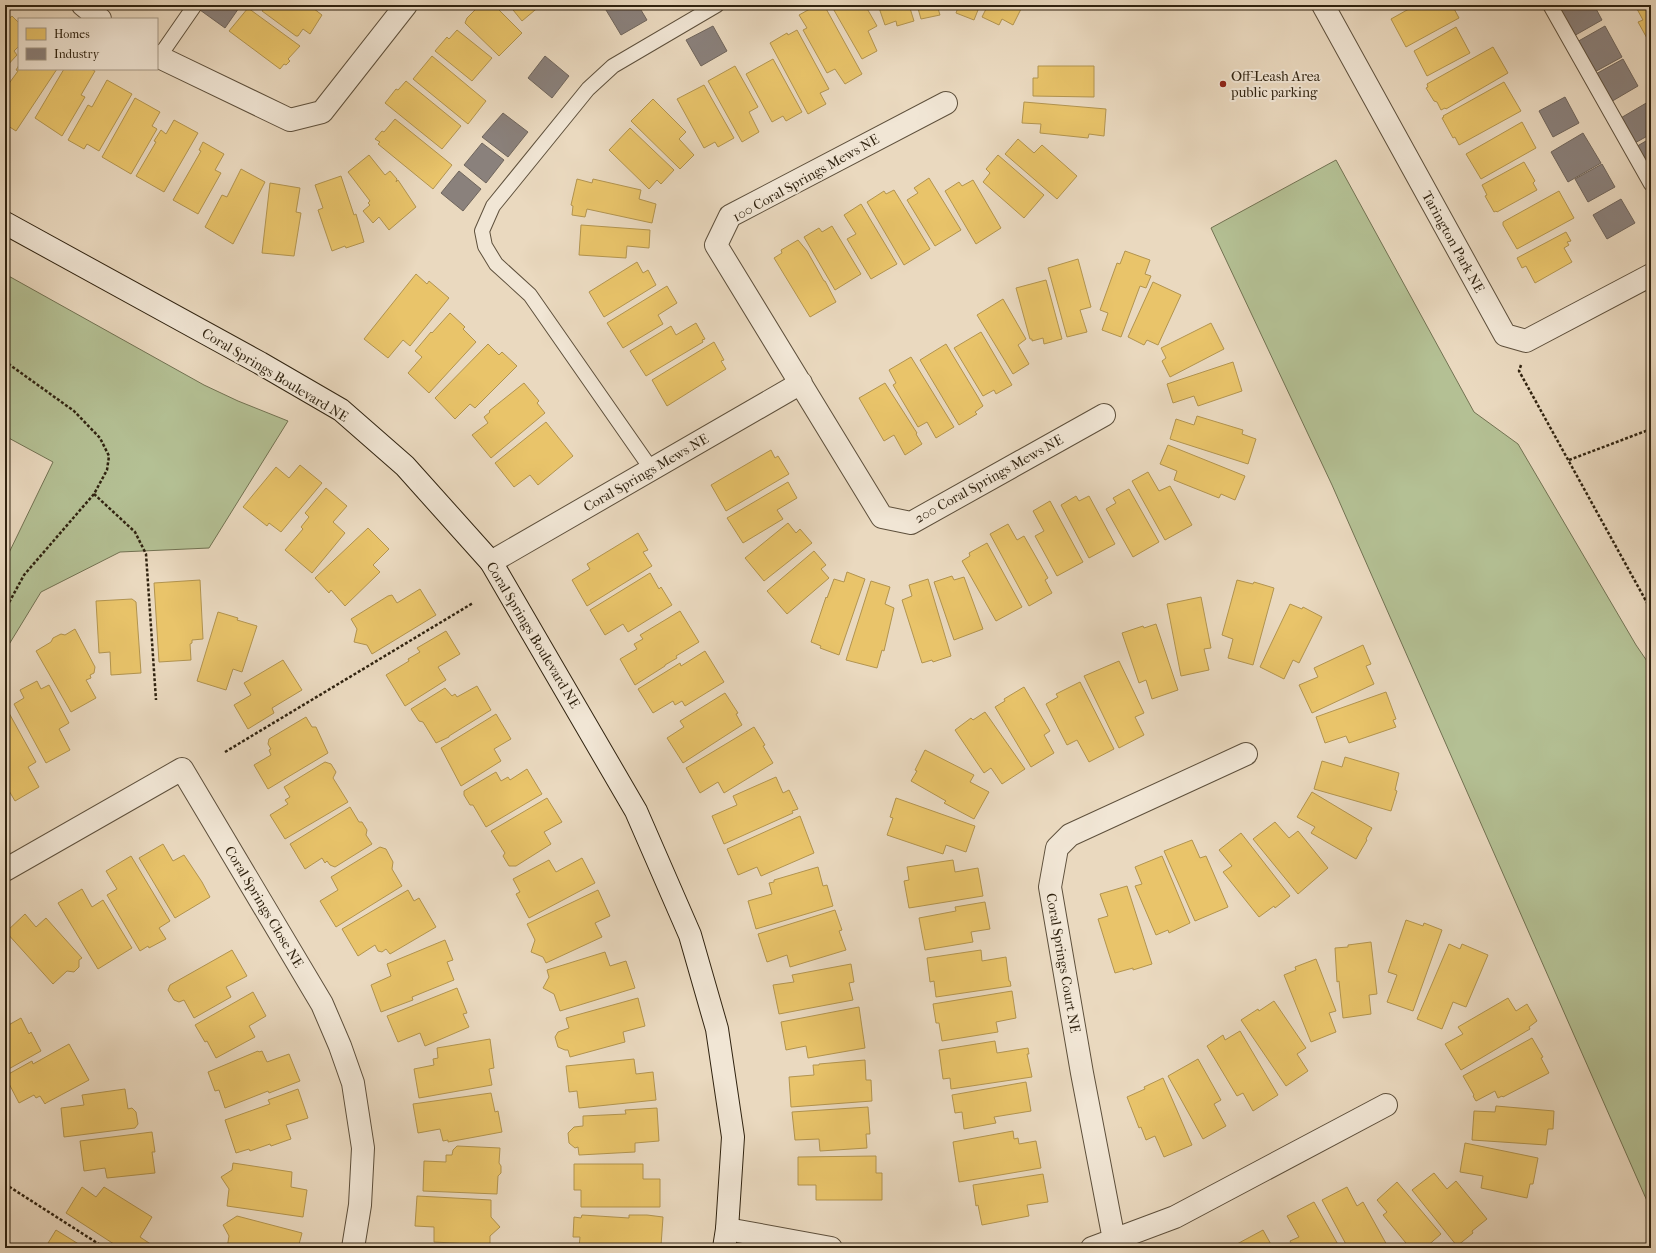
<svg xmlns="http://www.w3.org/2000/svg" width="1656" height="1253" font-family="'IM FELL French Canon',serif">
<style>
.green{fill:#b4c094;stroke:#727252}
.homes{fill:#e9c46a;stroke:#b2944f}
.industry{fill:#8a817c;stroke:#6f655c}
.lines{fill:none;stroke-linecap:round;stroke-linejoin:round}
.lane-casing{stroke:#5e503c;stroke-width:16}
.street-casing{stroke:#5e503c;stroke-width:24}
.secondary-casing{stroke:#302310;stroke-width:24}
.path{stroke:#302310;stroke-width:2.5;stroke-dasharray:3 2;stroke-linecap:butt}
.lane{stroke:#f1e6d5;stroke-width:14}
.street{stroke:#f1e6d5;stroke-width:22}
.secondary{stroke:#f1e6d5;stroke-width:22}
.poi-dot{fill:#8f2418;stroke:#f1e6d5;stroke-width:1.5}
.labels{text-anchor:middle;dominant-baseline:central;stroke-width:4;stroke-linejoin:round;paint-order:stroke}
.poi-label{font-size:14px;fill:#302310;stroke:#f1e6d5;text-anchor:start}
.street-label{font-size:14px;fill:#302310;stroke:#f1e6d5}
</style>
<rect width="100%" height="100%" fill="#ead9bf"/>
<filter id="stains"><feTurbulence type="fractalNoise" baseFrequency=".005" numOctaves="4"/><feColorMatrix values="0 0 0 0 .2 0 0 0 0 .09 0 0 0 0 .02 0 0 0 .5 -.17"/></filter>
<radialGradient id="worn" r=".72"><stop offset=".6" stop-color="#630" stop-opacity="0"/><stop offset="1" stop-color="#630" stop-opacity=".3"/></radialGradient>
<path class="green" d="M1336,160L1474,412L1518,444L1636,645L1651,667V1210L1332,485L1211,228Z
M5,274L204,385L238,401L288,421L209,548L120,552L41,592L5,651V561L53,462L5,436Z"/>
<path class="homes" d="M266,5H309L322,15L310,34L303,29L298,36H296L262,11Z
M476,5H494L522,33L499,56L465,23L467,18L476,9H479Z
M509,5H541L522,21Z
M817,5H824L862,74L845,84L835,69L827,73L803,30L807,28L799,15Z
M831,5H865L877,26L868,31L877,51L862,59Z
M878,5H909L914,21L897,26L896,21L885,25Z
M917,5H937L940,15L921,19Z
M959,5H980L974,20L956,13Z
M988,5H1023L1013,25L1002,19L999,25L982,17Z
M1416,5H1452L1459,18L1406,47L1391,19Z
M1645,5H1651V38L1648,40L1638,22L1643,20L1637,9Z
M248,8L300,46L288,59L290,61L286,65L284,64L280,69L229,31Z
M12,16L19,23V46L14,51L17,55L5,68V22Z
M1456,27L1470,53L1427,76L1414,51Z
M457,30L492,58L472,81L435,51L447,37L449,39Z
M797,30L829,89L820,93L826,104L808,114L770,43L787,33L788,35Z
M1493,47L1508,73L1446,109L1445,108L1441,110L1437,102L1434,101L1426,88L1428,87L1427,84Z
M432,56L486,101L468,124L413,79Z
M773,59L802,112L786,121L783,116L772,122L746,74Z
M19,65V69H57L16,131L5,124V89L18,71L16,70Z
M735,66L758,107L749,112L759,132L742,142L708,81Z
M1038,66H1094V97L1033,96V78H1038Z
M64,69H91L95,71L81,95L85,97L62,136L35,118Z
M107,80L132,94L99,151L87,144L84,149L68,140L88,105L92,107Z
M406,81L461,126L442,149L385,103L396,89L398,90Z
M1504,82L1521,111L1459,145L1455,137L1453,138L1442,118L1444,117L1443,116Z
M704,85L734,138L718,147L715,142L704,148L677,99Z
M135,98L160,112L152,126L157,129L131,174L102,157Z
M653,99L686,132L679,139L694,155L680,169L631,121Z
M1024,102L1106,109L1104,136L1089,134L1088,138L1040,133L1041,124L1022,123Z
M395,119L452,165L433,189L378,144L380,142L375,139L382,131L384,132Z
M174,120L198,133L164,192L136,176L156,142L154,141L161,130L166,134Z
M1522,122L1536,148L1481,179L1466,154Z
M630,128L674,170L661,184L657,180L649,189L609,150Z
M1018,139L1034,153L1042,145L1077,176L1057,199L1005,154Z
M203,142L224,154L215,170L221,173L198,214L173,200L201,151L199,150Z
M369,155L385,175L390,171L397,179L396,182L398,180L416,207L389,230L379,217L373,223L363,211L370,205L368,203L370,201L348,172Z
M998,155L1044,195L1024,218L983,182L990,173L986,169Z
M1524,162L1535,181L1533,183L1537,190L1497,212L1496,211L1494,212L1485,196L1487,195L1482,185Z
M241,169L265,182L233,244L205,227L222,195L227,197Z
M341,176L354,215L356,214L364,242L346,248L345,246L332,251L318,210L323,208L315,185Z
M929,178L961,230L935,246L907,200L918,193L914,188Z
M577,179L592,183L593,179L641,190L639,199L656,204L652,223L587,209L585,217L572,215L573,206L571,205Z
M973,180L1001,228L976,244L945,191L959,182L962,186Z
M270,183L300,188L296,212L301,213L294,256L262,253Z
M894,190L930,249L904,265L867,202L884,191L886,194Z
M1559,191L1574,218L1517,249L1503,225V222Z
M861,204L897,264L871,279L847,239L856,234L844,215Z
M581,225L650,230L649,248L627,246L626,258L579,255Z
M832,226L861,274L835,290L804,237L819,228L822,232Z
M1566,232L1571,241L1567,242L1569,245L1564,248L1572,262L1535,283L1526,266L1522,268L1517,258Z
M798,240L807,251L824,281H825L836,302L810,317L774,258L782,253L781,250Z
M1125,251L1150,260L1145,274L1151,276L1146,288L1140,286L1121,337L1102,330L1108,313L1100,310L1117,263L1120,264Z
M1078,259L1091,307L1080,310L1087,332L1067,337L1048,268Z
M637,262L643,273L648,270L656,285L604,317L589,292Z
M416,274L427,284L429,281L449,298L410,346L403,340L388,358L364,339Z
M1046,280L1062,339L1044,344L1043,338L1032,341V339H1030L1016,288Z
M1153,282L1181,295L1158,345L1147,340L1144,345L1128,337Z
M667,286L677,303L658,315L663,324L623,348L607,323Z
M1003,299L1026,339L1018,345L1029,364L1013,374L977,315Z
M450,313L465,327L463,329L476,342L429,393L408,373L422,357L415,351L431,332L432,333Z
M696,323L705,339L702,340L703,342L646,376L630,351L671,326L676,335Z
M1211,323L1224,349L1170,377L1162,361L1166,358L1161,348Z
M981,332L1012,385L996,394L994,390L983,396L954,348Z
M714,342L724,360L721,361L726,369L667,406L652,380Z
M488,344L499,355L502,352L517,366L475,408L470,404L455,419L435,398Z
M946,344L978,397L983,406L975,412L977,414L959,425L920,360Z
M911,357L954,427L936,438L927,422L918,427L893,385L896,383L889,370Z
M1233,362L1242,391L1198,406L1194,396L1173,403L1167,384Z
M524,383L539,401L537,403L545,413L491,458L472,435L488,423L484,417L490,412L489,411Z
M885,383L917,433L916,434L922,444L905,455L894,435L884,441L859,398Z
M1197,416L1243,430L1242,434L1256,439L1248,464L1170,439L1176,419L1194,425Z
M546,422L573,456L538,485L530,475L514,487L495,463Z
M1168,445L1245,476L1235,500L1221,494L1219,498L1174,480L1177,471L1160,464Z
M771,450L775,458L778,456L789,474L726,511L711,485Z
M300,465L322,483L281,532L269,523L267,526L243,507L276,467L289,478Z
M1148,472L1159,491L1170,486L1192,525L1165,540L1132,481Z
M788,482L797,498L777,510L783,519L743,543L727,518Z
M326,488L347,506L333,522L345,533L312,573L285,550L303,529L301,527L309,517L305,513Z
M1129,489L1159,542L1133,557L1106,509L1116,503L1113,498Z
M1076,496L1079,501L1089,496L1115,544L1089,558L1061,505Z
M1050,501L1083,562L1057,576L1035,536L1044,531L1033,511Z
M788,523L796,533L800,529L812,543L764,581L745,558Z
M1008,524L1017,540L1024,536L1048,578L1045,580L1052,593L1029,606L990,534Z
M368,528L389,549L373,565L380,572L345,606L331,590L329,593L315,578Z
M638,533L648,550L643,552L652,566L587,606L572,580L590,569L587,564Z
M987,543L1022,607L996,621L962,561L970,556L969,553Z
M814,551L826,565L821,569L829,578L787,614L767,591Z
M847,572L865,579L839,655L820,648L821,646L811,642L826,597L827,598L834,579L844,582Z
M650,573L659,589L661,587L672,605L628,632L623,624L605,635L590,610Z
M952,576L954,580L964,577L983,629L954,640L934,582Z
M928,579L951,656L933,662L932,660L922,663L902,600L912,596L909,585Z
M200,580L203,639L192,640V643L190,644L191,660L159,662L154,583Z
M1237,580L1253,584L1254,582L1274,588L1253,665L1228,658L1233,639L1222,635Z
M871,581L890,587L885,604L894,608L884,651L882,650L877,668L846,660Z
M420,589L436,615L372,654L367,645L354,642L357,629L351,619L388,596L392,595L397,603Z
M1201,597L1211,648L1204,649L1209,670L1181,676L1167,604Z
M132,599L136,602L141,673L111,675L110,652L99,653L96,601Z
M1290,604L1302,609L1303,607L1322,617L1299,663L1293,660L1284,679L1260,667Z
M680,611L699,642L676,656L677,658L665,665V666L635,685L620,659L637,649L634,644L643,639L640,635Z
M218,612L238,618L237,620L257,626L242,672L233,669L226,690L197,681Z
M1156,624L1178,690L1152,699L1146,680L1139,683L1122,633L1143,626L1144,628Z
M75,629L95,667L94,673L90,675L91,678L86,680L96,698L71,712L36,651L51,642L53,638L61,634L65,635Z
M446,631L460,654L438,667L446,680L405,706L386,675L409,661L408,659L420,652L417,648Z
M1363,645L1371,664L1366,666L1374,684L1312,713L1299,685L1318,677L1314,668Z
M705,651L724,682L685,706L682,701L675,705L673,701L653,713L638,689L680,663L681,666Z
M283,660L302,690L272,708L274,713L248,729L234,705L251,695L244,683Z
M1119,661L1144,713L1135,717L1144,735L1119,748L1084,676Z
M37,681L41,689L49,685L69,723L59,729L70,750L46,763L14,704L24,698L20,690Z
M1080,682L1114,749L1089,762L1077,740L1067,745L1046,704L1058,697L1056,694Z
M477,686L491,710L449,736V737L436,743L423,722L419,721L411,709L445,688L452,696L455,694L457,697Z
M1024,687L1050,731L1044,735L1054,753L1031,767L995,707L1005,701L1004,699Z
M1386,692L1396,719L1393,720L1396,727L1349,743L1346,736L1325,743L1316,717Z
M725,693L738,713L736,714L742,725L683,763L667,738L684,727L680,721Z
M985,712L1025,769L1002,784L991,768L984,773L955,730L971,718L973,720Z
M9,713L36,762L28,767L39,787L15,801L5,784V715Z
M496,714L511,739L494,749L501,761L461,786L441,748Z
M306,717L312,727H316L328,753L268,789L254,765L271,755L269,750L271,749L268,744L269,739Z
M754,727L765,745L763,746L773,763L724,793L718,782L700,793L686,768Z
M925,750L974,775L970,782L989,792L974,819L944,803L946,801L911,781L917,771L915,770Z
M1345,757L1399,773L1395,790L1397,791L1391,811L1314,789L1322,761L1342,767Z
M325,762L331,764L336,772L333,778L348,802L285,839L270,815L288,804L285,800L290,797L284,787Z
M527,769L542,794L486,827L473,805H470L464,795V791L496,772L501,781L508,777L510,780Z
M776,777L783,793L789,790L798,809L792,811L793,813L724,844L712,816L737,805L733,796Z
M1312,792L1372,828L1366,839L1367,840L1356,859L1311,833L1315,827L1297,817Z
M547,798L562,822L544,832L551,844L516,866H509L503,856L505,853L491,831Z
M896,798L975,826L966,852L946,845L943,854L887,835L893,818L890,817Z
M350,807L359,822H362L367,830L366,835L372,844L335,867L330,865L327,861L325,863L322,858L305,869L290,844Z
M800,816L814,853L761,876L757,867L738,875L727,849Z
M1275,822L1289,838L1298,831L1328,868L1298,894L1253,839Z
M1241,833L1290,896L1275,908L1274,906L1259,917L1223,872L1232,866L1219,850Z
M1192,840L1200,858L1206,856L1228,907L1195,921L1164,851Z
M163,844L173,861L184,855L202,882L210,897L175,918L139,858Z
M380,847L386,849L393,862L392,869L402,886L336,927L320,901L338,890L331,877Z
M131,856L170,921L159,928L166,939L149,948L148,946L140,951L107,895L117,889L106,871Z
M1162,856L1190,923L1169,933L1168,930L1156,935L1135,886L1142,884L1135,867Z
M582,858L595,883L529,918L516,894L520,892L513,879L549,860L556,872Z
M953,860L955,872L978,868L983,896L909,908L904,881L909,880L907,867Z
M818,867L823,886L827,885L833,906L756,929L748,901L772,894L769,883L774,882V880Z
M1127,886L1152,964L1133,970V968L1115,973L1098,919L1108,916L1100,894Z
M82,889L92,907L103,900L132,948L98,969L58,903Z
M408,890L414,901L419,898L436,927L390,954L386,949L382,952L378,951L375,945L358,956L342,929Z
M598,890L610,916L595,923L602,937L546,963L543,957L531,952L535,940L527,924Z
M985,902L990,929L971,932L973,942L925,950L919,918L956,911L955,907Z
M835,910L842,930L839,931L846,950L790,967L787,955L767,962L758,934Z
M25,914L36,927L46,918L82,958L79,960V967L74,972L67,971L53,984L6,932Z
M1406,920L1423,926L1424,923L1442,930L1413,1011L1387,1002L1397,975L1388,972Z
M445,940L453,960L447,962L454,980L412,997L413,1000L381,1012L371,985L391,976L387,964Z
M1371,942L1377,994L1369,995L1371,1014L1343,1018L1339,981L1337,982L1335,948L1348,947V945Z
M1449,944L1460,949L1462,944L1488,955L1466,1007L1453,1002L1442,1029L1417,1019Z
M232,950L247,976L226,987L231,997L194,1018L184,1000L179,1002L174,1000L168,990L170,985Z
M981,950L982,961L1006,957L1009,981H1010L1011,986L936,997L934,981L930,982L927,958Z
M605,952L610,966L626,961L635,988L560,1011L554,994L543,988L549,977L547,970Z
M1316,959L1336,1011L1329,1013L1336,1032L1311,1042L1284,975L1296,970L1295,967Z
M851,964L854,982L849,983L853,1000L779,1014L773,985L794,982L792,975Z
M457,988L467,1013L463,1014L469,1027L425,1046L420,1033L398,1042L387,1016Z
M1012,991L1016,1018L996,1022L998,1032L942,1041L939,1023H936L933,1004Z
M253,992L266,1016L249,1026L255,1037L216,1058L207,1041L205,1042L195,1025Z
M638,998L645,1026L623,1032L625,1042L570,1057L568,1050H565L558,1047L555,1037L558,1032L569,1028L566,1018Z
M1508,998L1516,1011L1527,1004L1537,1021L1529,1027L1530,1029L1461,1070L1445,1044L1463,1034L1458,1027Z
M1274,1001L1306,1048L1297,1054L1308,1071L1286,1086L1241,1020L1258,1009L1259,1011Z
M859,1007L865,1048L808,1058L806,1046L786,1050L781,1022Z
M21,1018L29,1034L31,1032L41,1051L5,1071V1027Z
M1240,1031L1278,1095L1253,1111L1243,1093L1237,1096L1207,1046L1223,1035L1225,1040Z
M1532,1038L1543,1057L1541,1058L1549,1073L1503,1097L1502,1096L1498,1098L1495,1091L1476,1101L1473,1096L1474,1095L1463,1076Z
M490,1039L494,1068L489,1069L492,1085L419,1098L414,1069L434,1065L433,1059L438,1058L437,1048Z
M995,1041L997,1053L1028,1048L1029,1054H1027L1032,1077L951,1089L950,1078L943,1079L939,1050Z
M69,1044L89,1080L46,1103L45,1104L40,1096L36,1098L34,1095L19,1103L5,1076L32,1061L33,1064Z
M258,1051L259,1052L262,1051L267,1062L289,1054L300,1081L269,1093L268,1091L225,1108L219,1090L215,1091L208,1072Z
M634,1059L636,1074L653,1072L656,1100L579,1108L577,1091L569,1092L566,1066Z
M1198,1059L1221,1100L1214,1104L1226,1126L1203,1139L1168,1076Z
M865,1060L866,1080H871L872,1101L791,1107L789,1077L814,1075L813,1065H819V1064Z
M1163,1078L1192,1145L1164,1157L1155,1136L1146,1140L1141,1127L1139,1128L1127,1097L1145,1089L1144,1087Z
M1026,1082L1031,1111L994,1117L996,1123L964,1129L962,1112L955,1113L952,1095Z
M125,1089L128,1109L132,1108L136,1112L138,1124L135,1128L64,1137L61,1108L84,1105L82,1095Z
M298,1089L308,1118L286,1125L291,1139L271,1146L270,1144L250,1151L249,1149L236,1153L225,1120L270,1104L268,1100Z
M491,1093L495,1112L498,1111L502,1132L448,1142V1140L443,1141L440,1129L418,1133L413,1104Z
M1496,1106L1554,1111L1553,1129H1548L1546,1145L1472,1140L1474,1111L1495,1112Z
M868,1107L870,1134H866L867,1148L820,1151L819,1139L795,1140L792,1112Z
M657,1108L659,1141L635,1143V1152L579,1155L578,1147L575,1148L569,1143L568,1133L574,1127L583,1126V1116L626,1114L625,1110Z
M1013,1131L1014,1139L1018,1138L1019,1144L1036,1141L1041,1168L959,1182L953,1142Z
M152,1132L155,1152H152L155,1173L107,1178L105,1168L84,1171L80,1141Z
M1465,1143L1538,1158L1533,1184H1530L1527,1198L1481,1188L1483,1176L1460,1172Z
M457,1146L500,1148L499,1163L501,1166V1173L498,1176L497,1194L423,1191L424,1161L446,1162V1155H452L453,1150Z
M876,1156V1173H882V1200H816V1185H798V1157Z
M233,1163L292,1172L291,1187L307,1190L303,1217L227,1206L229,1189L221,1177L232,1170Z
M574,1164H643V1179H660V1207H581V1190H574Z
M1434,1173L1447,1189L1456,1181L1487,1219L1472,1231L1473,1233L1457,1246L1412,1190Z
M1043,1174L1048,1202L1027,1205L1029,1216L982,1225L978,1205L976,1206L973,1185Z
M1397,1182L1441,1234L1425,1248H1410L1383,1215L1387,1212L1377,1200Z
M82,1187L96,1197L104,1187L152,1217L140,1237L152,1245L149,1248H120L66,1213Z
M1347,1187L1357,1206L1363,1202L1388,1247L1348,1248L1322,1200Z
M417,1196L491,1200V1217L500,1227L490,1236V1245L434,1242V1227L415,1226Z
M1314,1202L1340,1248H1294L1290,1241L1299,1237L1287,1216Z
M582,1215L629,1218V1215H647L663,1217L661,1246L641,1245L640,1248H579L580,1237H573L574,1217L581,1218Z
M237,1216L302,1233L298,1248H227L229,1236L223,1225Z
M56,1230L85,1248H45Z
M1263,1230L1273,1248H1240L1237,1244Z"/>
<path class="industry" d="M203,5H241L225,28L200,10Z
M614,5H638L647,20L621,35L606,10Z
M1566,5H1594L1602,20L1572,37L1557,10Z
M713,26L727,51L701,66L686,40Z
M1605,26L1622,57L1591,74L1575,43Z
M545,56L569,76L552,98L528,78Z
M1623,59L1638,86L1609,103L1594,75Z
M1565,97L1579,123L1553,137L1539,111Z
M1648,102L1651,107V134L1633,144L1619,119Z
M503,113L528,132L508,157L482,137Z
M1583,133L1601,163L1568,182L1551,152Z
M1651,138V173L1634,148Z
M482,143L504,160L486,183L464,165Z
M1602,164L1615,187L1588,202L1575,179Z
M459,171L481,189L463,211L441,193Z
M1621,199L1635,223L1607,239L1593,215Z"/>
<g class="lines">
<g class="lane-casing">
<path id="lane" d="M1550,5L1651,184
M159,57L195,5
M652,470L530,295L496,264L485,246L482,231L493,206L588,89L613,66L717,5"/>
</g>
<g class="street-casing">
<path id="street" d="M83,5L100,19
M1323,5L1505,335L1526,341L1651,275
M157,56L290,120L322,112L406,5
M946,103L730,216L716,245L882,517L911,523L1104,415
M491,562L801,383
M5,870L182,769L322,1004L340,1046L353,1083L363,1148L360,1205L353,1248
M727,1229L831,1248
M1114,1240L1082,1073L1050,887L1057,848L1070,835L1246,754
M1092,1248L1175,1217L1386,1105"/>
</g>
<g class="secondary-casing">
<path id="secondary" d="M5,223L260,363L341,410L405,466L491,562L636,811L690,935L717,1029L733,1137L727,1229L724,1248"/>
</g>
<path class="path" d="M5,360L10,365L74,411L100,438L109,456L107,470L94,494L24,575L5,610
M1521,365L1519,371L1651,610
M1569,460L1651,429
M94,494L135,532L146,554L156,700
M225,752L473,603
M5,1184L105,1248"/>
<use href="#lane" class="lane"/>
<use href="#street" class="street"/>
<use href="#secondary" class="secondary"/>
</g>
<circle class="poi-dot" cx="1223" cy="84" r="4"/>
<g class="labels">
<g class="poi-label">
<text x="1231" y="76">Off-Leash Area<tspan x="1231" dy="16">public parking</tspan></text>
</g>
<g class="street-label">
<text transform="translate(806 178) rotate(-29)">100 Coral Springs Mews NE</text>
<text transform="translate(1453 242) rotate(61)">Tarington Park NE</text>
<text transform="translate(275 375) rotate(31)">Coral Springs Boulevard NE</text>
<text transform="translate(646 473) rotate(-30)">Coral Springs Mews NE</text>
<text transform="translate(989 479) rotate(-29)">200 Coral Springs Mews NE</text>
<text transform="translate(533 635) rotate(59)">Coral Springs Boulevard NE</text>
<text transform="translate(264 907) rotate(59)">Coral Springs Close NE</text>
<text transform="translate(1063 963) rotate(80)">Coral Springs Court NE</text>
</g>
</g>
<rect width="1656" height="1253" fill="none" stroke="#ead9bf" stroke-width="20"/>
<rect x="6" y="6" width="1644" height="1241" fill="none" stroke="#302310" stroke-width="2"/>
<rect x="10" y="10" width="1636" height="1233" fill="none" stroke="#302310"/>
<rect x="18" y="18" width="140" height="52" fill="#f1e6d5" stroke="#a49886"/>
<rect x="26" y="28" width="20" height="12" fill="#e9c46a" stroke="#a49886"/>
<text x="54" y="38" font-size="12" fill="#302310">Homes</text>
<rect x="26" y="48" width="20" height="12" fill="#8a817c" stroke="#a49886"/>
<text x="54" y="58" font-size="12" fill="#302310">Industry</text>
<rect width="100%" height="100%" filter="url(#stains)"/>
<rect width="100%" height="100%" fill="url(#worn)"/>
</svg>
